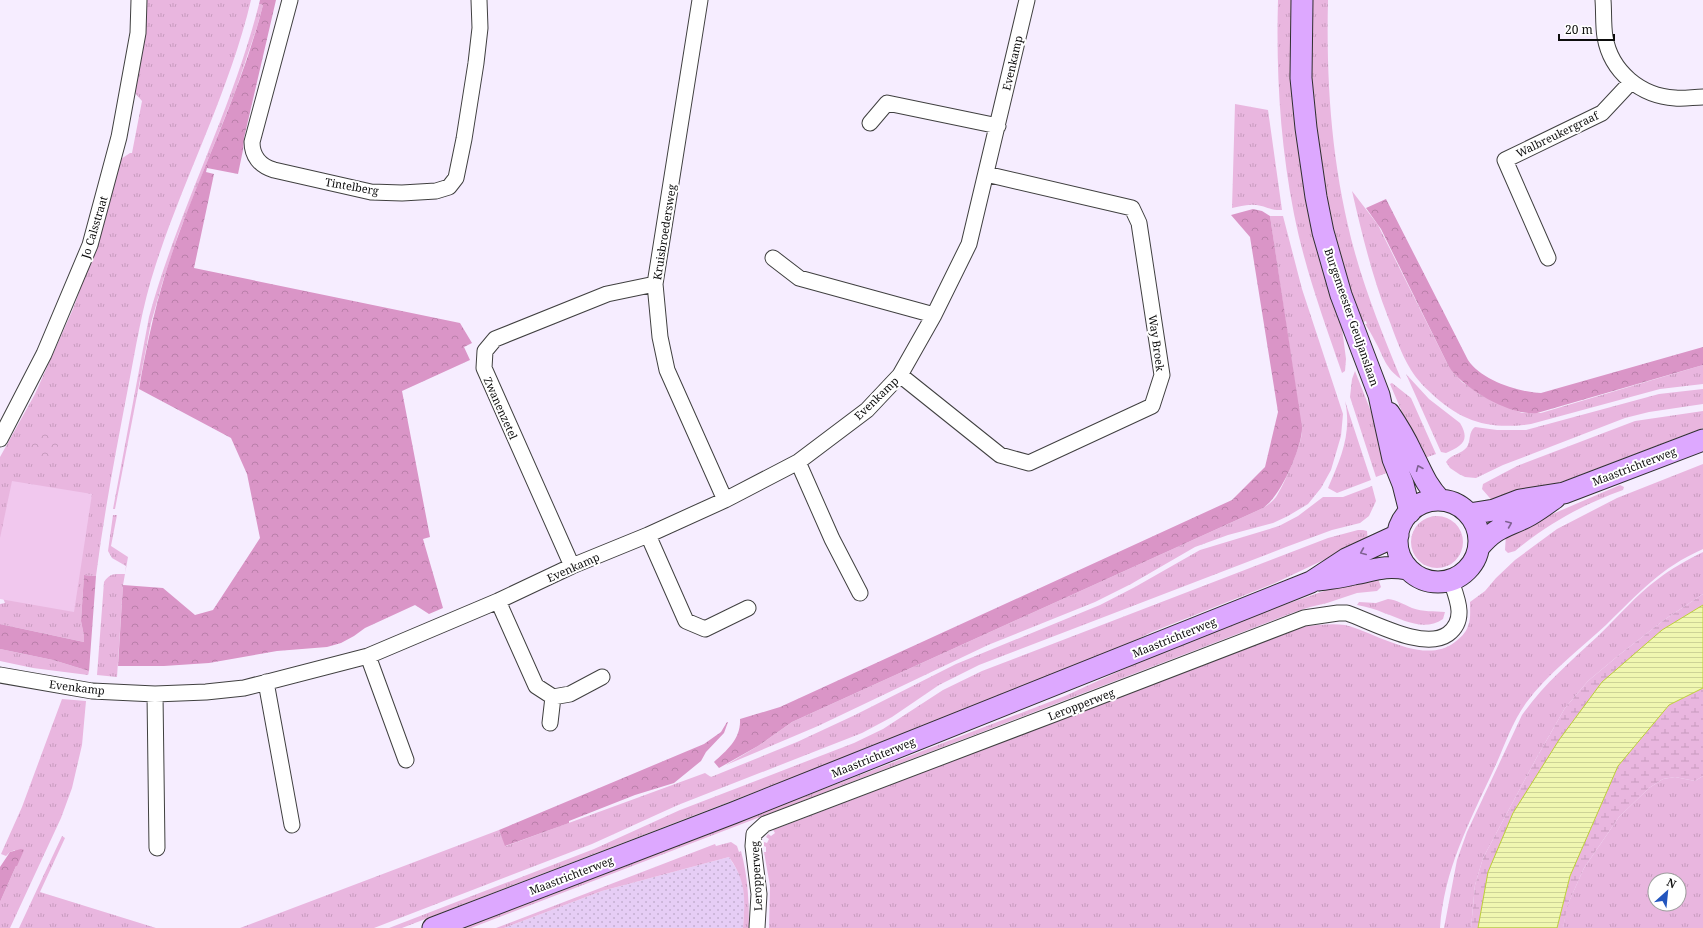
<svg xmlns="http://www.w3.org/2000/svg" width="1703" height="928" font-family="'Noto Serif',serif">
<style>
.farmland{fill:url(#farmland-dots)}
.grass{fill:url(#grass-tufts);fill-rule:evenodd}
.forest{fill:url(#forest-crowns)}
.wetland{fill:url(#wetland-marsh)}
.park{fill:url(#park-crowns)}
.pitch{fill:#f1c8ee}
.water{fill:url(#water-rules);stroke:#bccf37}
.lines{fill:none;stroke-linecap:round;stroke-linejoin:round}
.minor-casing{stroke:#404040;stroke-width:17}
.secondary-casing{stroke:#2f2f2f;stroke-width:23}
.minor{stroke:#fff;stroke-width:15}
.secondary{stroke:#dda8ff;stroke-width:21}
.oneway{stroke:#7f6292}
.labels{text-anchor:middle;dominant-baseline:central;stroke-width:4;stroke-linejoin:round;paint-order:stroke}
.street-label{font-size:11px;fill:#0d0d0d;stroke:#fff}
</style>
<defs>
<pattern id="farmland-dots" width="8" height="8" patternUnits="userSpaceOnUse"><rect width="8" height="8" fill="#e6cdf5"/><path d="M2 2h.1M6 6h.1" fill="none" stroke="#c4afd1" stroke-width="1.8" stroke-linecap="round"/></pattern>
<pattern id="grass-tufts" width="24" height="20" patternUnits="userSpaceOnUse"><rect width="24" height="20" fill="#e9b6df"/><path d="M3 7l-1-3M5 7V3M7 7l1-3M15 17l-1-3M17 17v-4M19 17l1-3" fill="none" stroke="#c79bbe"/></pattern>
<pattern id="forest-crowns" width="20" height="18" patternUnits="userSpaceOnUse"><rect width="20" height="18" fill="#da95c7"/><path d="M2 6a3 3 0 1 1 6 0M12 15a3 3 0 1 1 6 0" fill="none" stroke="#ba7faa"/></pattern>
<pattern id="wetland-marsh" width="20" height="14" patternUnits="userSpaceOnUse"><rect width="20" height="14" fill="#e9b6df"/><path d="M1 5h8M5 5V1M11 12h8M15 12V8" fill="none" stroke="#c79bbe"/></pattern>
<pattern id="park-crowns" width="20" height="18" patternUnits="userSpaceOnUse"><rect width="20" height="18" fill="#e9b6df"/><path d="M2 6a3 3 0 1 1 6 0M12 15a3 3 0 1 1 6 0" fill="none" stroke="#c79bbe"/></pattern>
<pattern id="water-rules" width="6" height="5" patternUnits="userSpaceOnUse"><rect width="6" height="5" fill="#f0f7b1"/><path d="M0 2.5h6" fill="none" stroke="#cdd397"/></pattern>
</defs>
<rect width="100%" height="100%" fill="#f6edff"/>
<path class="farmland" d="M729,857L737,870L743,883L745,899L743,928H504L602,891Z"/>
<path class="grass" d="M146,0H251C229,93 184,177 155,267C142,307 136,347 128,388C116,451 104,513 96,576L84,575L81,621L84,636V642L0,624V604L5,603L1,593H0V457L35,394L73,309L97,243L121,159L130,153H132L142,101L134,92Z
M1278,0H1294L1326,274L1342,328L1346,359L1345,371L1342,373C1324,321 1305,269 1294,214C1280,143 1276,72 1278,0Z
M1312,0H1328C1326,87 1332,169 1355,253C1367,296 1384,338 1401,379C1385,368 1384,357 1375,341C1372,335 1369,330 1365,324H1367L1366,321L1363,322C1353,304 1348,283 1342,262C1323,197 1312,126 1311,58C1311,39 1312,19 1312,0Z
M259,4L263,5L257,27L235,92L178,235L162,284L151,323L115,509H113L149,317C178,210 232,111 259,4Z
M1235,104L1268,110L1282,210C1270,211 1265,205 1254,205C1247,204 1239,207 1232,208Z
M1352,191L1378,225L1449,367L1462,382L1483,396L1522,413H1541L1703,365V384L1660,389L1531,424C1490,430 1461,422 1431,393C1424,387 1416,378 1411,370C1401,354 1395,335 1388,317C1372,276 1362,234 1352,191Z
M1270,216H1283L1302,289L1343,414L1341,436L1331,470L1321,488L1308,504L1288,516L1273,523L1228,535L1195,547L1131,584L1095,602L988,645L818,726L726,765L758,746L792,722L1261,509C1267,506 1272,502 1276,497C1284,485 1301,446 1302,432Z
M1355,371L1394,470L1376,477L1350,397L1352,379Z
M1406,374L1429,399L1460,423C1471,441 1461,446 1446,453L1441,452Z
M1392,383L1411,398L1436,454L1422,459L1390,384Z
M1703,389V404L1649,412L1625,418L1503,465L1476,478L1465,477L1459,474L1450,468L1446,462C1451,454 1462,454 1467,447C1471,441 1468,432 1475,427L1497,430H1526L1659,394Z
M1345,401L1371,480L1337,493L1328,488C1341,458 1352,433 1345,401Z
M1703,411V428L1567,480L1495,504L1482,489L1483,484L1517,466L1635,421Z
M1703,464V549C1660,568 1639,593 1606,625C1579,650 1548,673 1526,703C1511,724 1504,748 1493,771C1469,823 1444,870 1440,928H769L770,886L764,852H766V847L764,846V842L767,843L769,839L766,837L768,834L771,836L775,833L773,830L1305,626C1318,625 1332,623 1345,625C1377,633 1424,666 1455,642C1460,638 1466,633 1468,626C1471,619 1470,610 1470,602L1485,591L1496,578L1515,560L1557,529L1617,498Z
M1620,485L1624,487L1623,490C1582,505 1549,523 1515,551L1508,553L1505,550L1506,534Z
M1372,486L1376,501L1369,516L1360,523L1332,530L1286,547L979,665L939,685L892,717L862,733L678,805L592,844L374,928H240L499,830L506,846L705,773L711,777L797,742L855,715L956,664L1100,605L1135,587L1200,550L1279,526L1298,516L1323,497H1343Z
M113,515H117L111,546L128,557L123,585L117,677L97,675L104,582C110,573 114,574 125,574L126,566L112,558L108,551Z
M1411 542a26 26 0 1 1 52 0a26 26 0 1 1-52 0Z
M1358,530H1363L1367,531L1368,543L1332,556L1275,583L1152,632L1084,665L402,928H389L594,849L680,810L854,743L883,729L943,690L982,671L1328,538Z
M1703,552V594L1664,620L1619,655L1588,681L1565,708L1537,757L1483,858L1475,885L1471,928H1444L1457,860L1467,832L1522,715C1543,685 1571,661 1598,636C1618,617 1636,595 1658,579C1672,568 1687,560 1703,552Z
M1376,573L1381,587L1377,591L1357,593L1327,603L1310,607L1292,613L471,928H463L1065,696L1174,646L1258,614Z
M1388,599C1397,600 1403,604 1412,608C1423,612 1434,611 1445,612L1443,619C1424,632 1404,620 1384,613C1375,609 1367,607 1357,605L1359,602L1376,603Z
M0,649L53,660L89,671L88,675L33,668L0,661Z
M62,699L86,701L82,745L72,788L61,818L10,928H0V902L16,866L15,850L10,852L6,856L1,854L22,807Z
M1703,776V928H1563L1567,906L1584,868L1619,817L1649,788L1663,779L1675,777L1695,781ZM1655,880H1679V904H1655Z
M62,836L65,838L40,892L156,928H19Z
M731,842L737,846L739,852L741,851C748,877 749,901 749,928H743C745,899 747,882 729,857L602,891L504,928H496L715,844L716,846Z"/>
<path class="forest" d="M260,0H276L244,138L243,150L238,174L207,168L206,172L214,174L194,268L460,323L472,343L464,347L470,360L402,391L430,537L423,539L443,608L429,614L415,605L365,628L354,636L341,643L327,647L277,651L209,663L164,666H118L123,585L163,588L195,615L213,610L260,538L247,474L231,438L139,389C148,336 160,285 178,236C206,159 243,85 263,5L259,4Z
M1386,199L1468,360C1481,380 1518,392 1541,393L1703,347V365L1537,413C1510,416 1464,389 1449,367L1381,229L1366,208Z
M1253,209L1262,211L1270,216L1302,427C1303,446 1279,501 1261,509L792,722L758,746L719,768L714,762C727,750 741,739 740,719L780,707L1232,500L1265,467L1278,412L1250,237L1231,215Z
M84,575L96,576L89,671L53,660L0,649V624L84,642V636L81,621Z
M727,722H728L724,733L706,752L701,761L674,783L635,795L569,821V823L505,846L499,830L704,744L721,732Z
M21,849L24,850L17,866H16L0,902V867L10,852Z"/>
<path class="wetland" d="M1703,594V605L1662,630L1478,925V928H1471L1475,885L1483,858L1537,757L1565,708L1588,681L1619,655L1664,620Z
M1703,688V776L1695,781L1675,777L1663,779L1649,788L1619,817L1584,868L1568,904L1563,928H1557L1570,876L1618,766L1669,705Z"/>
<path class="park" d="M30 446a14 14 0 1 1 28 0a14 14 0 1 1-28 0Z"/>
<path class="pitch" d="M12,481L92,494L74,612L0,599V538Z"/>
<path class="water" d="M1703,605V688L1669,705L1618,766L1570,876L1557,928H1478L1488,872L1513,813L1559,740L1602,682L1662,630Z"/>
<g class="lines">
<g class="minor-casing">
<path id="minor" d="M290,0L252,142C252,156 260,166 274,170L371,192L402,193L436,191L449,187L456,178L464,139L476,63L480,28L479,0
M700,0L655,284L660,337L667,370L725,500
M1603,0C1604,12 1603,25 1605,37C1611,72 1641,96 1675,98C1684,99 1694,97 1703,97
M870,123L887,103L998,126
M773,258L799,278L934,315
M1548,258L1505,160L1602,113L1631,82
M900,375L1000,455L1029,463L1152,406L1162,375L1139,223L1132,208L986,174
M0,439L44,354L90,245L119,137L138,33L139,0
M798,462L832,539L860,593
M648,535L686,621L705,629L748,608
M572,566L484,368L485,351L495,339L607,294L655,284
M498,601L536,686L553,697L570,694L602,677
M368,656L406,760
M0,675L92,691L155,694L206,692L244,688L368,656L498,601L572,566L648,535L725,500L798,462L867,410L900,375L934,315L969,244L1027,0
M266,682L292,825
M155,694L157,848
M550,723L553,697
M757,928L759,894L753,846L754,834L765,824L1057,713L1304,618L1338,613H1347C1373,622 1424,651 1448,634C1467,620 1457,598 1451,581"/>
</g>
<g class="secondary-casing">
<path id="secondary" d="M1302,0L1301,78L1306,128L1316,197L1323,232L1341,295L1379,395L1393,459L1403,484L1410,512
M1389,413C1397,425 1405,438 1411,451C1422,472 1424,482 1440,500
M1397 541a41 41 0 1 1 82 0a41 41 0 1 1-82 0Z
M1469,514L1494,510L1520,500L1564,493L1703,440
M1479,547C1496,527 1504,528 1526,517C1536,512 1546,504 1555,498
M1319,580C1331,578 1343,577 1354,574C1375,570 1385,565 1407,569
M433,928L733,813L1311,582L1346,559L1398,535"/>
</g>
<use href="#minor" class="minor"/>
<use href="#secondary" class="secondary"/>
</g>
<defs><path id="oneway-chevron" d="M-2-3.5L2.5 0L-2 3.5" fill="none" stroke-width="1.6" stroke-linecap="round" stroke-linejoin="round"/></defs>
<g class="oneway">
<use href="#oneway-chevron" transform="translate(1419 468) rotate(-113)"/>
<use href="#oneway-chevron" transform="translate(1509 524) rotate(-23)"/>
<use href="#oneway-chevron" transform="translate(1363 552) rotate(157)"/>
</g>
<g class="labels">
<g class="street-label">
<text transform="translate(1012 63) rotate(-77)">Evenkamp</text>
<text transform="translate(1557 134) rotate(-26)">Walbreukergraaf</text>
<text transform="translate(352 186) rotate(10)">Tintelberg</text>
<text transform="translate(94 227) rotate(-73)">Jo Calsstraat</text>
<text transform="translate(664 232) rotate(-81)">Kruisbroedersweg</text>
<text transform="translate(1352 317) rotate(71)">Burgemeester Geuljanslaan</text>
<text transform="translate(1157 343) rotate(82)">Way Broek</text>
<text transform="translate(876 398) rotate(-44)">Evenkamp</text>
<text transform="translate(501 408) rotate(66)">Zwanenzetel</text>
<text transform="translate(1634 466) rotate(-21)">Maastrichterweg</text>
<text transform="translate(573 567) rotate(-24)">Evenkamp</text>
<text transform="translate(1174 637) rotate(-22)">Maastrichterweg</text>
<text transform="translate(77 687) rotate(7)">Evenkamp</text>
<text transform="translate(1081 704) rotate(-21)">Leropperweg</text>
<text transform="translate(873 757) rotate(-22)">Maastrichterweg</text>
<text transform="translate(571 875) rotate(-21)">Maastrichterweg</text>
<text transform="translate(756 876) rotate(-93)">Leropperweg</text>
</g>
</g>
<g transform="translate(1667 892) rotate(27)"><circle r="19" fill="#ffffff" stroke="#9e9e9e"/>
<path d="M0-3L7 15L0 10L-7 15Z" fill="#2355be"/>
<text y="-6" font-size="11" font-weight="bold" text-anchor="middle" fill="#0d0d0d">N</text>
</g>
<path d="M1559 34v6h55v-6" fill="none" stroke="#0d0d0d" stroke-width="2"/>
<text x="1565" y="34" font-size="12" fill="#0d0d0d" stroke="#ffffff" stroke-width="3" paint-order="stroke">20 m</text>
</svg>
